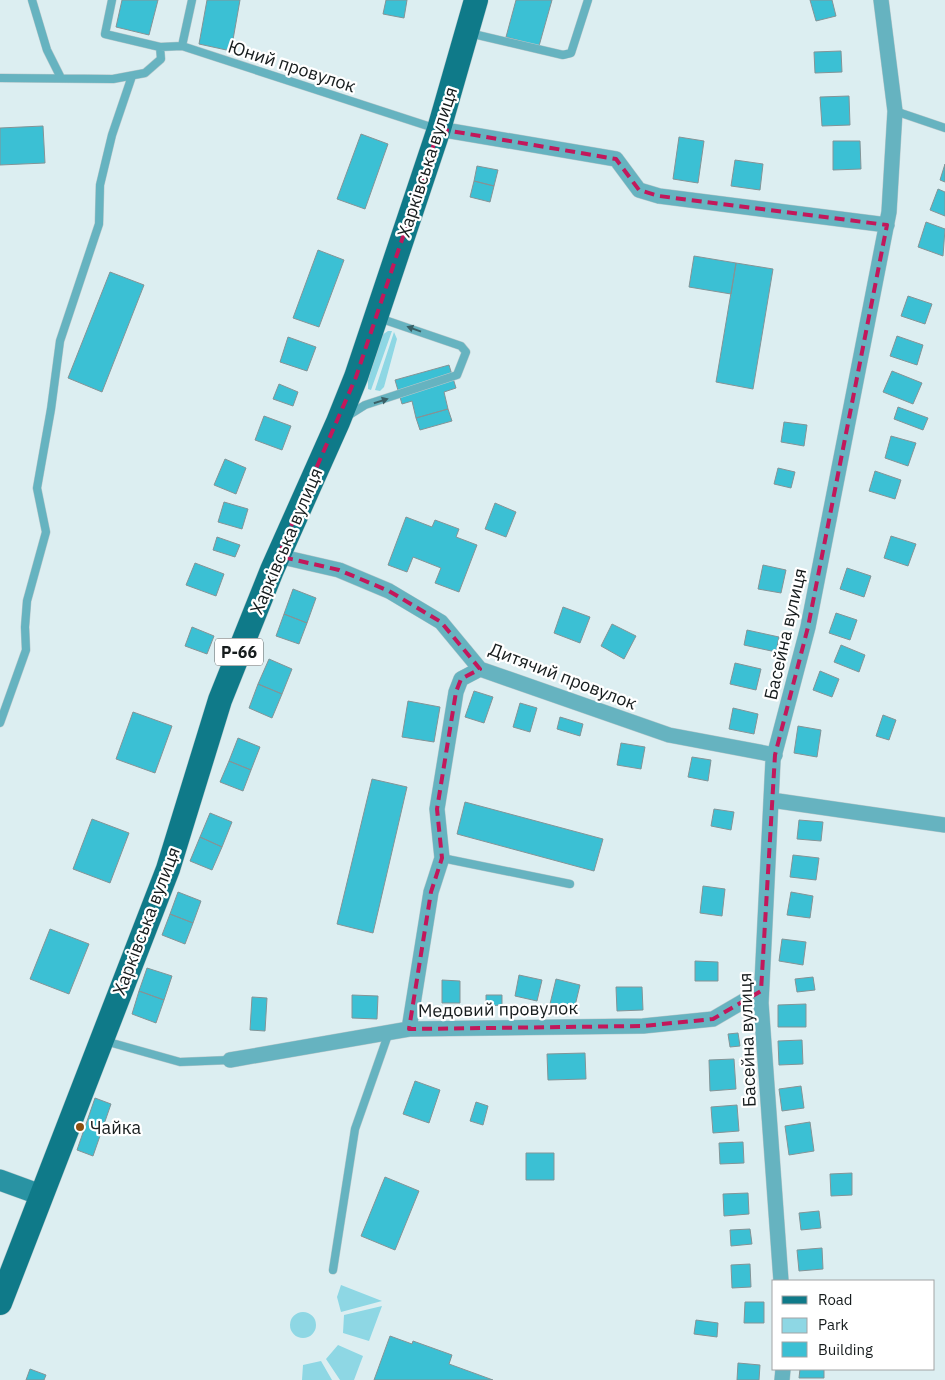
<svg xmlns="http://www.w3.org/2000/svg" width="945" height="1380" font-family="'IBM Plex Sans',sans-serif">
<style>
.green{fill:#8ed7e4}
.building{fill:#3bc0d4;stroke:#849497}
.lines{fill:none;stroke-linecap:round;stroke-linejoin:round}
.lane-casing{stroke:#b8c8cb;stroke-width:9}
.street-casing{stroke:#b8c8cb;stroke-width:16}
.secondary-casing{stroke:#b8c8cb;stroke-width:22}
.primary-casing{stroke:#b8c8cb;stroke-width:25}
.lane{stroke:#66b3c0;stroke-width:8}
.street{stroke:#66b3c0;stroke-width:15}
.secondary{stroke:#2993a3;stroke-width:21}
.primary{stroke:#0f7a89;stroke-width:24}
.oneway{fill:#3a6066}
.marked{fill:none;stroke:#c2185b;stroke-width:4;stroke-dasharray:10 6;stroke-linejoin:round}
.poi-dot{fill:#8c4f10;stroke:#fff;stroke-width:2}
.labels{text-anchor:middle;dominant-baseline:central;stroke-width:4.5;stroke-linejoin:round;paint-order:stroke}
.shield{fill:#fff;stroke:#5c6061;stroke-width:1}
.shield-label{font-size:16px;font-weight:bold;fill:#161c1d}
.street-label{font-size:18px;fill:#161c1d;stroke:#fff}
.poi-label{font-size:18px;fill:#161c1d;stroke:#fff;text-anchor:start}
</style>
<rect width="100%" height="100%" fill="#dceef1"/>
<path class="green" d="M388,331H392L371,390L368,389V380L382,335Z
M394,332L397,339L384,387L380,391L375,390Z
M341,1285L382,1301L341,1312L337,1297Z
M382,1306L369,1341L343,1333L344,1315Z
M290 1325a13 13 0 1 1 26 0a13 13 0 1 1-26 0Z
M338,1345L363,1356L354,1380H340L326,1359Z
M321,1361L332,1380H302L303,1365Z"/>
<path class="building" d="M122,0H158L149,35L116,27Z
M207,0H240L231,51L199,44Z
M386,0H407L404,18L383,14Z
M516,0H552L539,46L506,37Z
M810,0H832L836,16L816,21Z
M841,51L842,72L815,73L814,52Z
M849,96L850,125L822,126L820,97Z
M43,126L45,163L0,165V128Z
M361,134L388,144L365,209L337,199Z
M679,137L704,141L698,183L673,179Z
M833,141H860L861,169L833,170Z
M735,160L763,164L760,190L731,186Z
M945,164V182L940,180Z
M477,166L498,170L494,186L474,181Z
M474,181L494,186L490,202L470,197Z
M938,189L945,192V216L930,210Z
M926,222L945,229L943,256L918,247Z
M318,250L344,260L319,327L293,318Z
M694,256L736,263L731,294L689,287Z
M736,263L773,269L753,389L716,382Z
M110,272L144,285L102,392L68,378Z
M908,296L932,304L925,324L901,316Z
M897,336L923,345L917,365L890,356Z
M288,337L316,347L307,371L280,362Z
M449,365L456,388L444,392L448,409L416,418L412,401L402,404L395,380Z
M892,371L922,383L913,404L883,392Z
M279,384L298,392L293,406L273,399Z
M898,407L928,418L923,430L894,419Z
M448,409L452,421L420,430L416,418Z
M264,416L291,426L282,450L255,440Z
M784,422L807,425L804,446L781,442Z
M891,436L916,443L908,466L885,458Z
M225,459L246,468L236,494L214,485Z
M778,468L795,472L791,488L774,484Z
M875,471L901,480L895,499L869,491Z
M224,502L248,509L242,529L218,522Z
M495,503L516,512L506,537L485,529Z
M406,517L432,527L435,520L459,529L456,537L477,545L459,592L435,583L441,568L413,557L407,572L388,565Z
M891,536L916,544L908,566L884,558Z
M217,537L240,545L235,557L213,550Z
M195,563L224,574L216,596L186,585Z
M763,565L786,570L781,593L758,589Z
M847,568L871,576L864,597L840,589Z
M293,589L316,598L307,623L284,614Z
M563,607L590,617L580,643L554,633Z
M836,613L857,620L850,640L829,633Z
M284,614L307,623L299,644L276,636Z
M612,624L636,636L624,659L601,646Z
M192,627L214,636L207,654L185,646Z
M747,630L779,637L776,652L744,645Z
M841,645L865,655L859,672L834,662Z
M269,659L292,669L282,694L258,684Z
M735,663L761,669L756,690L730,684Z
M820,671L839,679L832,697L813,690Z
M258,684L282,694L272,718L249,708Z
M474,691L493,697L484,723L465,717Z
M408,701L440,707L434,742L402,737Z
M520,703L537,708L530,732L513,727Z
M733,708L758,714L754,734L729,729Z
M133,712L172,726L155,773L116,759Z
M883,715L896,720L889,740L876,736Z
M560,717L583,724L580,736L557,729Z
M798,726L821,730L817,757L794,753Z
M238,738L260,747L251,770L229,761Z
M621,743L645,747L641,769L617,765Z
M692,757L711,760L708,781L688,777Z
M229,761L251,770L243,791L220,782Z
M372,779L407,787L373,933L337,924Z
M465,802L603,839L594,871L457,834Z
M714,809L734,812L731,830L711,826Z
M210,813L232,822L222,847L200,837Z
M92,819L129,833L110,883L73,869Z
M799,820L823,822L821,841L797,839Z
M200,837L222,847L212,870L190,861Z
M793,855L819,858L816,880L790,877Z
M703,886L725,889L722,916L700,913Z
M178,892L201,901L193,923L170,914Z
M791,892L813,896L810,918L787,915Z
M170,914L193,923L185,944L162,935Z
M50,929L89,944L69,994L30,979Z
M782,939L806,942L803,965L779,961Z
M695,961L718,962V981H695Z
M147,968L172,976L164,1000L139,991Z
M519,975L542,980L537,1001L515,996Z
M813,977L815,990L797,992L795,979Z
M556,979L580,985L574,1010L550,1004Z
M442,980L460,981V1003H442Z
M616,987H642L643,1010L617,1011Z
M139,991L164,1000L156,1023L132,1014Z
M352,995L378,996L377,1019L352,1018Z
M486,995H502V1005L486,1006Z
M252,997L267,998L265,1031L250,1030Z
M806,1004V1027H778V1005Z
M738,1033L740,1046L730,1047L728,1034Z
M802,1040L803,1064L779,1065L778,1041Z
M585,1053L586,1079L548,1080L547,1054Z
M734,1059L736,1089L710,1091L709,1060Z
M415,1081L440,1090L429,1123L403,1114Z
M801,1086L804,1108L782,1111L779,1089Z
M95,1098L111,1104L93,1156L77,1150Z
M476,1102L488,1106L483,1125L470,1121Z
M737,1105L739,1131L713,1133L711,1107Z
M810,1122L814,1151L789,1155L785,1126Z
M743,1142L744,1163L720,1164L719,1143Z
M526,1153H554V1180H526Z
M852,1173V1195L831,1196L830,1174Z
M385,1177L419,1191L395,1250L361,1236Z
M748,1193L749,1214L724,1216L723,1194Z
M819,1211L821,1228L801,1230L799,1213Z
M750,1229L752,1244L731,1246L730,1230Z
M822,1248L823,1269L799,1271L797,1250Z
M750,1264L751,1287L732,1288L731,1265Z
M745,1302H764V1323H744Z
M696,1320L718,1323L717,1337L694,1334Z
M390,1336L412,1344L413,1341L452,1355L449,1364L493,1380H374Z
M738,1363L760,1365L759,1380H737Z
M30,1369L46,1375L44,1380H26Z
M800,1369H824V1378H799Z"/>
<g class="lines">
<g class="lane-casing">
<path id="lane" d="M32,0L47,50L61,78
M112,0L105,34L160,47L182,46
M192,0L182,46L437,129
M469,33L563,55L571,53L588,0
M0,78L113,79L145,73L161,59L160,47
M895,111L945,128
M346,417L365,405L457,375L466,352L461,346L379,318
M0,723L26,650L25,627L27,601L46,532L37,488L51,409L60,341L99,224L100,185L112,135L132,76
M442,858L570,884
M105,1041L180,1062L230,1060
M333,1270L355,1129L389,1032"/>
</g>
<g class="street-casing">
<path id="street" d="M439,129L616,159L639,190L659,196L887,225
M278,556L339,570L389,591L441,622L480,669L669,735L775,755
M771,800L945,825
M409,1029L431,892L442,858L437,809L456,692L461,679L480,669
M230,1060L409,1029L643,1026L713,1019L761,991
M781,1281L761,1003L773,760L808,627L889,212L895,111L881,0
M782,1380L783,1369"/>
</g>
<g class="secondary-casing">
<path id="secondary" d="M0,1180L41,1195"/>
</g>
<g class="primary-casing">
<path id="primary" d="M0,1303L168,869L220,700L272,570L338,422L356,377L439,129L476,0"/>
</g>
<use href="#lane" class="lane"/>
<use href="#street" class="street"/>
<use href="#secondary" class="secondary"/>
<use href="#primary" class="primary"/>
</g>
<defs><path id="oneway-solid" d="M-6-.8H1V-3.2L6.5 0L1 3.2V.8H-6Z" transform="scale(1.25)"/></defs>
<g class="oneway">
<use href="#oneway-solid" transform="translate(414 329) rotate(-160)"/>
<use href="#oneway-solid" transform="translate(381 401) rotate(-17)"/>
</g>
<path class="marked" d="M439,129L616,159L639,190L659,196L887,225L808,627L775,755L761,991L713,1019L643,1026L409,1029L431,892L442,858L437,809L456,692L461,679L480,669L441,622L389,591L339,570L278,556L356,377Z"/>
<circle class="poi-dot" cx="80" cy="1127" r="5"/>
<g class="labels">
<rect class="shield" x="215" y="638.5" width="48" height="27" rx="4"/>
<g class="shield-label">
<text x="239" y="652">Р-66</text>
</g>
<g class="street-label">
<text transform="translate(292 66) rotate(18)">Юний провулок</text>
<text transform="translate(427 162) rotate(-72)">Харківська вулиця</text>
<text transform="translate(286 541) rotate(-67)">Харківська вулиця</text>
<text transform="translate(785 634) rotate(-77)">Басейна вулиця</text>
<text transform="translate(563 676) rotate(21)">Дитячий провулок</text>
<text transform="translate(146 921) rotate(-69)">Харківська вулиця</text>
<text transform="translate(498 1009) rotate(-1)">Медовий провулок</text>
<text transform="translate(747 1040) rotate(-92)">Басейна вулиця</text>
</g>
<g class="poi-label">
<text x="90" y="1127">Чайка</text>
</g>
</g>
<rect x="772" y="1280" width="162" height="90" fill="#ffffff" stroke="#a2a4a5"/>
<rect x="782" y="1296" width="25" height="8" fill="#0f7a89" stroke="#a2a4a5"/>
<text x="818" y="1305" font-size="15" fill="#161c1d">Road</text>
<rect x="782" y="1318" width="25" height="15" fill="#8ed7e4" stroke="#a2a4a5"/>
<text x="818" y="1330" font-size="15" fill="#161c1d">Park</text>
<rect x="782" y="1342" width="25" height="15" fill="#3bc0d4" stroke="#a2a4a5"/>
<text x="818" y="1355" font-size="15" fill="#161c1d">Building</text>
</svg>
